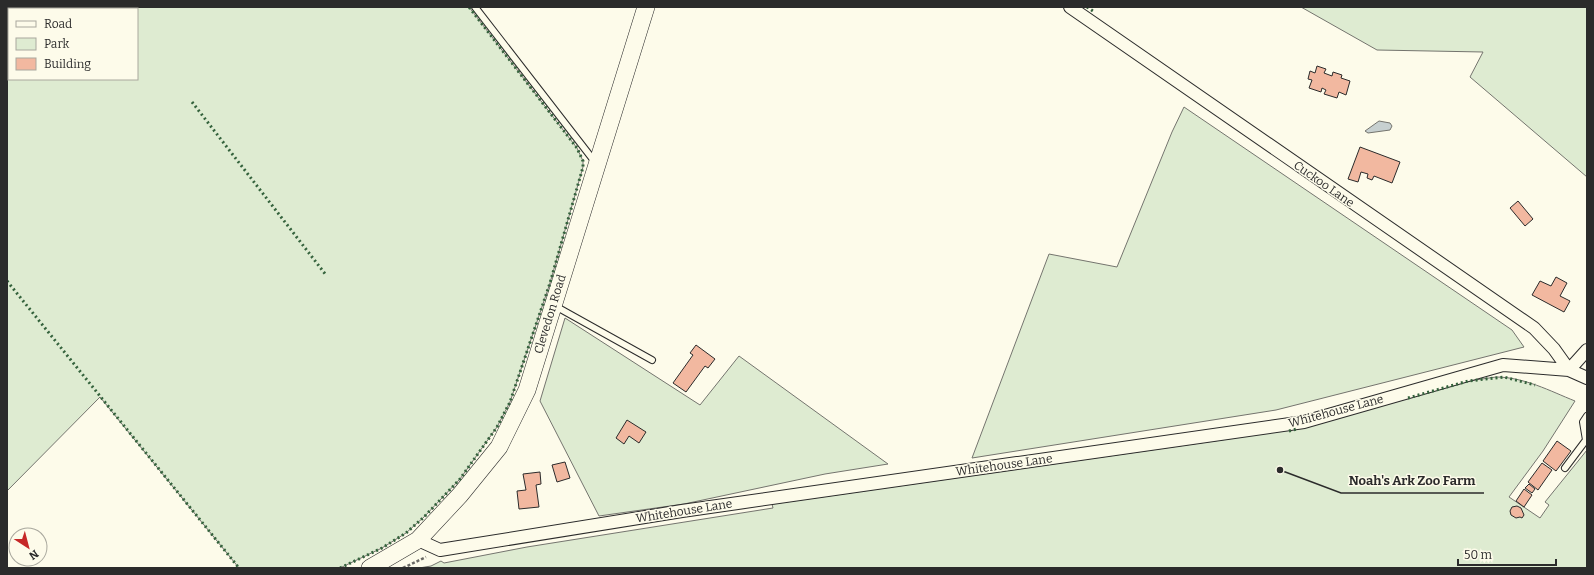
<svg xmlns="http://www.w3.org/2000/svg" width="1594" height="575" font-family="Bitter,serif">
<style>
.green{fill:#deebd1;stroke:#74746e;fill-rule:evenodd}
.water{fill:#c7d0d0;stroke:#74746e}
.building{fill:#f2b8a0;stroke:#2b2b2b}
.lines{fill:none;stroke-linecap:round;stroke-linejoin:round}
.lane-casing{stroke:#2b2b2b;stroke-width:8}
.street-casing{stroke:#2b2b2b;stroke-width:14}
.secondary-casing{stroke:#2b2b2b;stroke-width:18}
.path{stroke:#6a6964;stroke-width:2.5;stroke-dasharray:3 2;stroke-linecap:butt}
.lane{stroke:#fdfbea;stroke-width:6}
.street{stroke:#fdfbea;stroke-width:12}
.secondary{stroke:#fdfbea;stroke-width:17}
.hedge{stroke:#34623c;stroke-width:3;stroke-dasharray:2 3;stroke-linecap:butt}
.labels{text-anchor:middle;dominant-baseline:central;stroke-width:3;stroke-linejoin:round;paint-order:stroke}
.street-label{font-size:12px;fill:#2b2b2b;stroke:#fdfbea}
.leader{fill:none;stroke:#2b2b2b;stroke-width:1.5}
.callout-dot{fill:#2b2b2b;stroke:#fdfbea;stroke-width:1.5}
.callout-label{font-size:13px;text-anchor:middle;font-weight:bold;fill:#2b2b2b;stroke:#fdfbea;stroke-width:3;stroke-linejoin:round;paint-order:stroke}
</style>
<rect width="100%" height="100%" fill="#fdfbea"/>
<path class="green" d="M7,7H469L577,148L583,161V167L550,283L510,402L497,427L460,479L424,517L406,533L382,548L340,568H239L100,397L7,491ZM9,9H137V79H9Z
M1301,7H1587V177L1470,77L1483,52L1377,50Z
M1184,107L1512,330L1524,347L1276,410L972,458L1049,254L1117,267L1172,132Z
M565,318L700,405L739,356L888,464L825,474L684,504L599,516L540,401Z
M1496,377C1524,377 1550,391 1575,401L1543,451L1509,497L1540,518L1549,505L1545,502L1587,450V568H419L431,566L441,561L444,563L527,547L773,508L772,504L1228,439L1272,431L1374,407L1468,381Z"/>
<path class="water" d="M1379,121L1390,123L1392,126L1390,130L1368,133L1365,131Z"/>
<path class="building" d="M1317,66L1326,69L1324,73L1332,76L1333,72L1342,75L1341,78L1350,81L1346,95L1339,92L1337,98L1324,94L1326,90L1322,88L1321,92L1309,88L1312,80L1308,79L1310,71L1315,73Z
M1360,147L1400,162L1392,183L1374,176L1372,180L1367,178L1368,174L1361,172L1358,182L1348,179Z
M1518,201L1533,219L1525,226L1510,208Z
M1556,277L1567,283L1560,296L1570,301L1564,312L1532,295L1540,281L1551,286Z
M696,345L715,359L708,368L705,366L686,392L673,383L693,355L690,353Z
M627,420L646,432L639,443L629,436L624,444L616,438Z
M1557,441L1571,451L1556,471L1543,461Z
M565,462L570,478L557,482L552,465Z
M1542,463L1552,470L1538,490L1528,482Z
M540,472L541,484L536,485L539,507L519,509L517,491L526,490L523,474Z
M1529,484L1535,489L1532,493L1525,488Z
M1524,489L1532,495L1524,507L1516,501Z
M1517,506L1521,508L1524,515L1522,518L1520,517L1516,518L1511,515L1510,511L1512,507Z"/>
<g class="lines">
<g class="lane-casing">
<path id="lane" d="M475,7L595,162
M555,306L652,360
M1565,468L1586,440L1583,422L1587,416"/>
</g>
<g class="street-casing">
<path id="street" d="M1070,7L1534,328L1554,349L1569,370L1587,350
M418,540L440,550L682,511L1304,422L1503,365L1569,370L1587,378"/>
</g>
<g class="secondary-casing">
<path id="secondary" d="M370,568L418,540L460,495L499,447L527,390L646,7"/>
</g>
<path class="path" d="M403,568L426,557"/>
<use href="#lane" class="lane"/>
<use href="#street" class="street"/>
<use href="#secondary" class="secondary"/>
<path class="hedge" d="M1087,7L1093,11
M192,102L326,275
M7,281L239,568
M1408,398L1468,381L1504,377L1535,385
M1289,431L1297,429
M340,568L382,548L406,533L424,517L460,479L497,427L510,402L550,283L583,167V161L577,148L469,7"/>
</g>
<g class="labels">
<g class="street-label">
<text transform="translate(1324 184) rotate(35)">Cuckoo Lane</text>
<text transform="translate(550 314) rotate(-73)">Clevedon Road</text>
<text transform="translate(1336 411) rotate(-15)">Whitehouse Lane</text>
<text transform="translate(1004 465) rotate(-8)">Whitehouse Lane</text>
<text transform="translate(684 511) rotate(-9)">Whitehouse Lane</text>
</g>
</g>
<path class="leader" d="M1280 470L1341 493H1484"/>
<circle class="callout-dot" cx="1280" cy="470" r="4"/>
<g class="callout-label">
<text x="1412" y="485">Noah's Ark Zoo Farm</text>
</g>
<rect width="1594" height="575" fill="none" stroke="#2b2b2b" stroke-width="16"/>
<rect x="8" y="8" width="130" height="72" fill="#fdfbea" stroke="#a9a89e"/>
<rect x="16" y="21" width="20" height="6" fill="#fdfbea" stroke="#a9a89e"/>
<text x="44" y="28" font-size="12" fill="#2b2b2b">Road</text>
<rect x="16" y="38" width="20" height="12" fill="#deebd1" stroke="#a9a89e"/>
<text x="44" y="48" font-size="12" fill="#2b2b2b">Park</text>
<rect x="16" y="58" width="20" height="12" fill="#f2b8a0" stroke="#a9a89e"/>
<text x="44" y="68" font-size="12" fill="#2b2b2b">Building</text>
<g transform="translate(28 547) rotate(144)"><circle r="19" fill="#fdfbea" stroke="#a9a89e"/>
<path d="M0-3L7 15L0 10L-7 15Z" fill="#c62828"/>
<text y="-6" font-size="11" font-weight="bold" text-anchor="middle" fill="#2b2b2b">N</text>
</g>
<path d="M1458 559v6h98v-6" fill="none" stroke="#2b2b2b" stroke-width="2"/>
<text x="1464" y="559" font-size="12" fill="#2b2b2b" stroke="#fdfbea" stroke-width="3" paint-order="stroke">50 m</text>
</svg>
